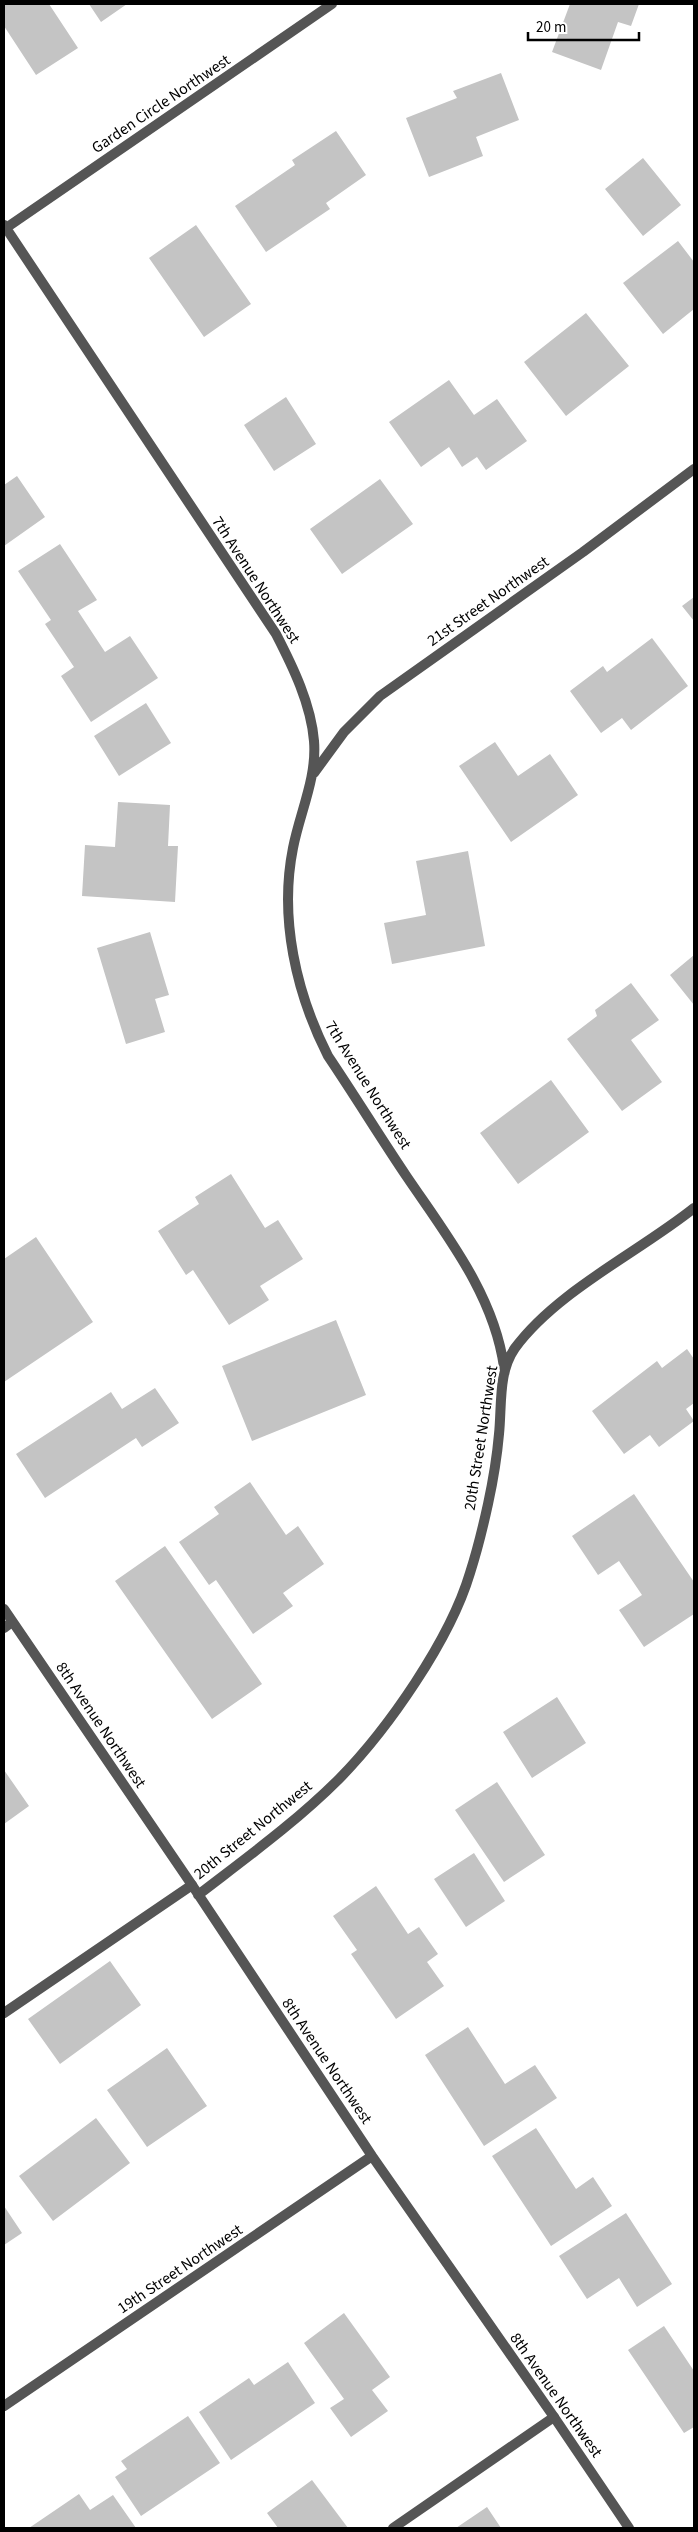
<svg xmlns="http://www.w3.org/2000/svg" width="698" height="2532" font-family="'Source Sans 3',sans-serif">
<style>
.building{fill:#c4c4c4}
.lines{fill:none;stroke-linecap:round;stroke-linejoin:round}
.service{stroke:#555;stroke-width:10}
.minor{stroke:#555;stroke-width:10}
.labels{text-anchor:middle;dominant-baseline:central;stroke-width:4.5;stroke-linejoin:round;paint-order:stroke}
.street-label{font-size:16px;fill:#000;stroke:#fff}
</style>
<rect width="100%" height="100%" fill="#fff"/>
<path class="building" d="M4,4H49L78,48L36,75L4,26Z
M89,4H127L101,22Z
M570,4H639L631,26L618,22L601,70L552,52Z
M501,73L519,120L476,137L483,156L429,177L406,118L457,98L453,91Z
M336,131L366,175L326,203L330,209L266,252L235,206L295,165L292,160Z
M643,158L681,205L643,236L605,189Z
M196,225L251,304L204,337L149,258Z
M678,241L694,262V309L663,334L623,283Z
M586,313L629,366L566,416L524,362Z
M449,380L474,415L497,399L527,441L486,470L477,457L462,467L449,447L421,467L389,422Z
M286,397L316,444L274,471L244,425Z
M17,476L45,517L4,546V485Z
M380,479L413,524L342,574L310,529Z
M60,544L97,600L78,611L105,652L130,636L158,678L91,722L61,676L74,667L45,624L51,620L18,571Z
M694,597V621L682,606Z
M652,638L688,686L631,730L622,718L601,733L570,691L603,666L607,672Z
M146,703L171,743L119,776L94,736Z
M495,742L518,776L550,754L578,795L511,842L459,766Z
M118,802L170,805L168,846H178L175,902L82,896L85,845L115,847Z
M468,851L485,946L392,964L384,923L426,915L416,861Z
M150,932L169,995L155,999L165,1032L126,1044L97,948Z
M694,955V1005L670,975Z
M631,983L659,1020L631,1040L662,1082L622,1111L567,1039L597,1016L595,1010Z
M551,1080L589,1132L518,1184L480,1133Z
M231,1174L265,1228L278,1220L303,1259L260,1286L269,1300L229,1325L193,1270L186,1275L158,1231L199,1204L195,1197Z
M36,1237L93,1322L4,1382V1259Z
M336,1320L366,1395L252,1441L222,1366Z
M687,1349L694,1359V1403L686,1409L694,1421L659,1447L650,1435L624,1454L592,1411L657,1361L662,1368Z
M155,1388L179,1423L142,1447L136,1438L45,1498L16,1454L111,1392L122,1409Z
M250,1482L286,1535L298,1526L324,1564L283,1593L293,1606L253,1634L216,1580L209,1585L179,1542L219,1514L214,1507Z
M634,1494L694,1582V1614L644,1647L619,1610L642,1595L619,1561L598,1575L572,1536Z
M165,1546L262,1684L212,1719L115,1581Z
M557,1697L586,1743L532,1778L503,1732Z
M4,1770L29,1806L4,1824Z
M497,1782L545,1855L504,1882L455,1810Z
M474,1853L505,1901L466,1927L434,1879Z
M376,1886L408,1934L419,1927L438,1954L427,1962L444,1986L396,2019L351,1954L357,1950L333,1916Z
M110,1961L141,2005L60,2064L28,2019Z
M468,2027L505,2084L535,2065L557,2098L484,2146L425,2055Z
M167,2048L207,2106L147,2147L107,2090Z
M96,2118L130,2163L53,2221L19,2176Z
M536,2128L576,2189L593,2177L612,2206L551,2246L492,2156Z
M4,2206L22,2233L4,2245Z
M626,2213L672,2284L637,2307L619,2278L587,2299L559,2256Z
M344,2313L390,2377L372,2390L388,2411L351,2437L330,2408L344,2399L304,2343Z
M664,2326L694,2371V2427L684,2433L628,2350Z
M288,2362L315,2403L231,2460L199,2412L249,2378L254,2385Z
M188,2416L220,2463L141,2516L115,2477L127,2469L121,2461Z
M312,2480L348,2528H278L267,2513Z
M79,2494L90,2510L113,2495L136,2528H29Z
M487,2507L501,2528H456Z"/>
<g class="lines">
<path class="service" d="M4,2013L192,1885
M393,2528L554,2417"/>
<path class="minor" d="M4,225L276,634C293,667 311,704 314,741C317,778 300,812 293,848C279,918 296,993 328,1056C355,1096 380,1137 407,1177C447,1236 494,1295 504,1367
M6,228L332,4
M314,773L344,732L380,696L583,552L694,469
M4,1609L192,1885L372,2156L554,2417L629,2528
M4,1628L12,1622
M198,1895C246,1858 296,1822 339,1779C388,1729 450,1640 470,1573C477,1551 483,1527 488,1504C493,1481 497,1457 499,1434C502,1405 498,1372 515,1348C557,1291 639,1252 694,1208
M4,2406L372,2156"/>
</g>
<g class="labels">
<g class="street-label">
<text transform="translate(161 104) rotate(-34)">Garden Circle Northwest</text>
<text transform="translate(256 580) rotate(57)">7th Avenue Northwest</text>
<text transform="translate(488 601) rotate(-35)">21st Street Northwest</text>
<text transform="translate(368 1085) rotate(58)">7th Avenue Northwest</text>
<text transform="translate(481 1438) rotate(-81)">20th Street Northwest</text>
<text transform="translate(101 1725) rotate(56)">8th Avenue Northwest</text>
<text transform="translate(253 1830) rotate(-39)">20th Street Northwest</text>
<text transform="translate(327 2061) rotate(56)">8th Avenue Northwest</text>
<text transform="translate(180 2269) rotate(-34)">19th Street Northwest</text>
<text transform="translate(556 2395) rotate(55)">8th Avenue Northwest</text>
</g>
</g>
<rect width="698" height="2532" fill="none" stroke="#000000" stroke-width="10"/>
<path d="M528 32v8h111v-8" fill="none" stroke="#000000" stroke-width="2.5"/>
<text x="536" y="32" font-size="15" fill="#000000" stroke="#ffffff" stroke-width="4" paint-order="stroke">20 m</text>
</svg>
